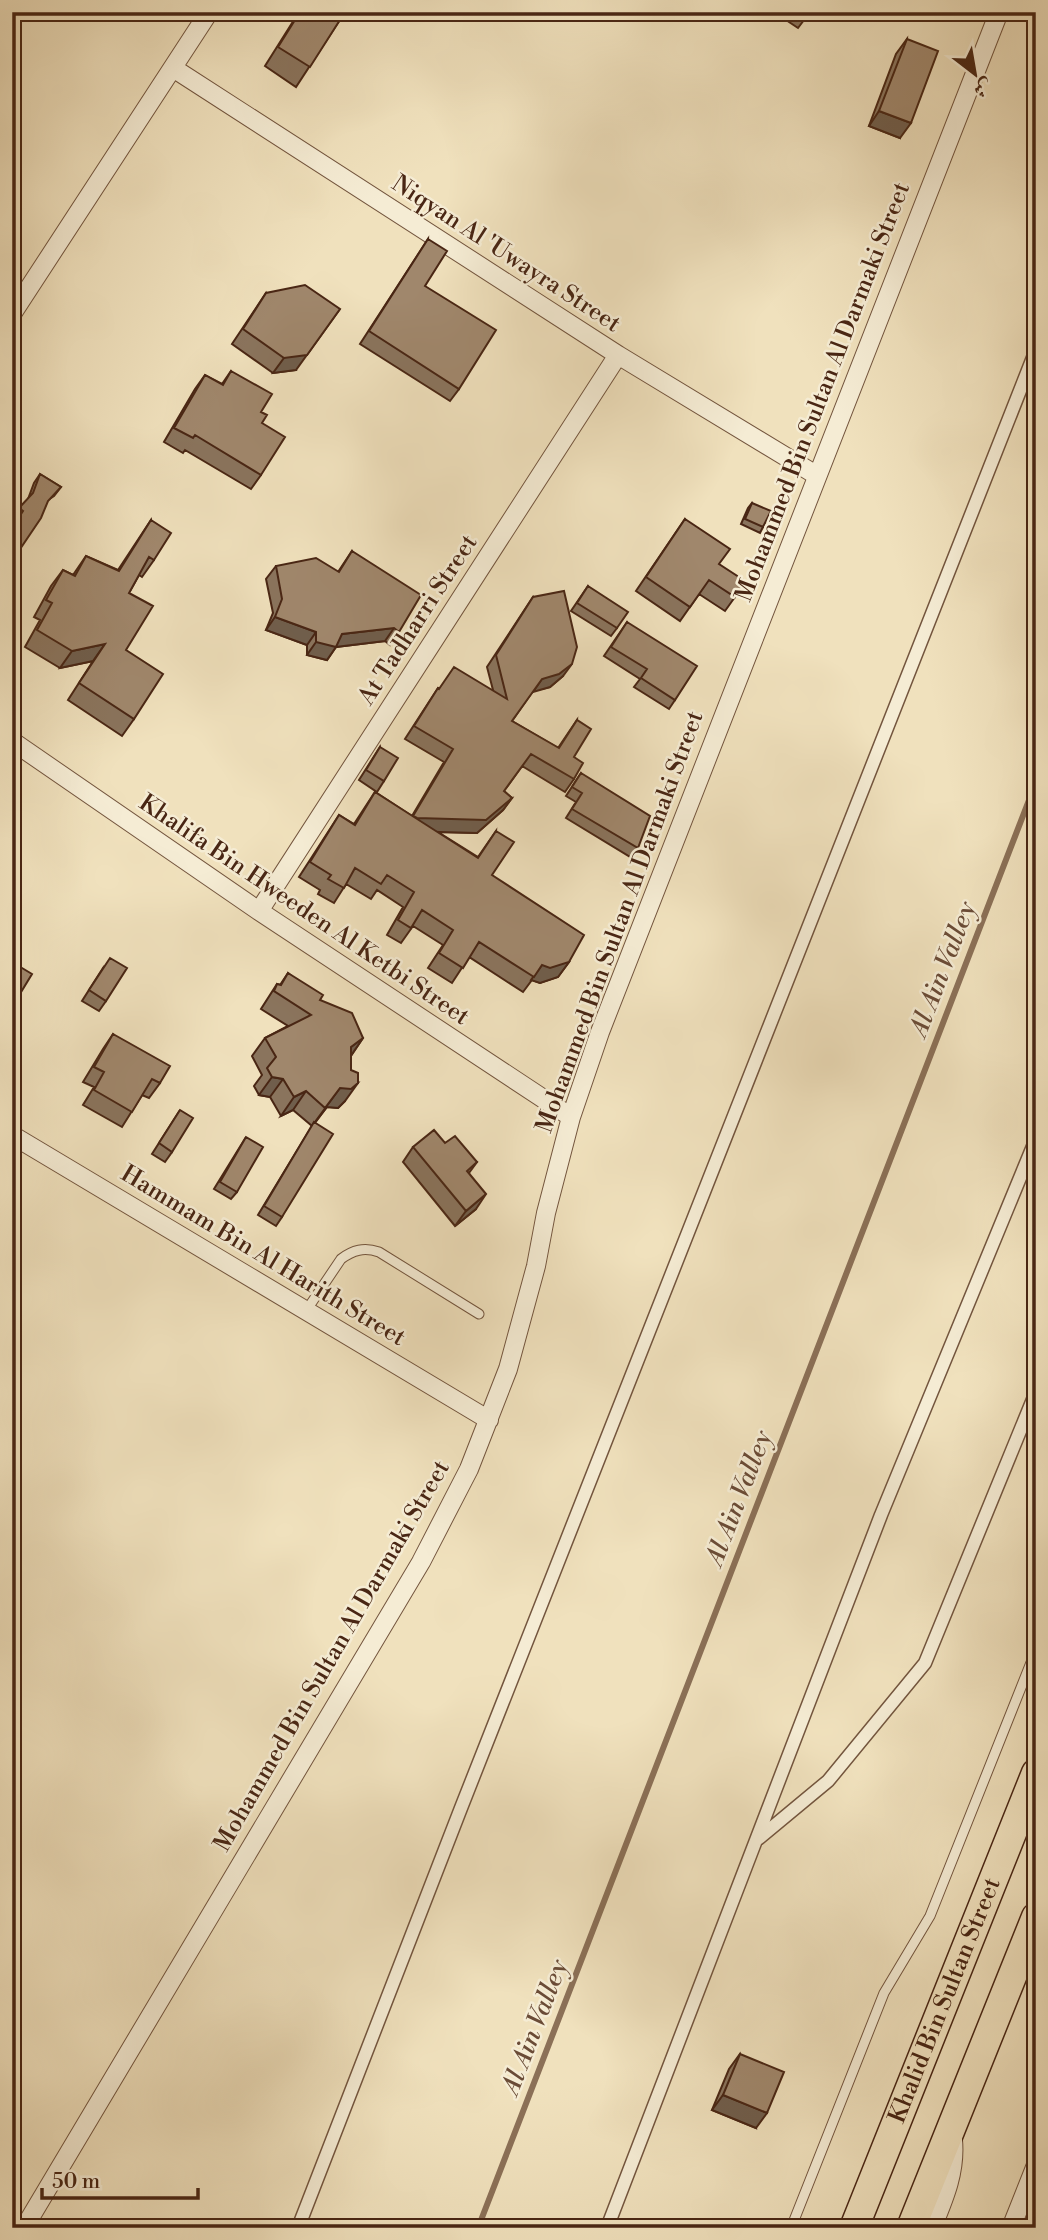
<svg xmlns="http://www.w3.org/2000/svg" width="1048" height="2240" font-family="'Libre Bodoni',Amiri,serif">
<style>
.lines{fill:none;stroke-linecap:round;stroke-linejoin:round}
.stream{stroke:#8b7057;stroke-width:6}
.service-casing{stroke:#73553e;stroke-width:11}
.pedestrian-casing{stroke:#73553e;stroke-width:15}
.minor-casing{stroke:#73553e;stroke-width:20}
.primary-casing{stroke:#492614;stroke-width:31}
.service{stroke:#f5ecd4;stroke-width:9}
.pedestrian{stroke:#f5ecd4;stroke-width:12}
.minor{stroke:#f5ecd4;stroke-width:18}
.primary{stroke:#f0e1bd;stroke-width:28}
.wall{fill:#8a745d;stroke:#492614;stroke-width:2}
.shaded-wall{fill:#705e4c;stroke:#492614;stroke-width:2}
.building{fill:#a0876c;stroke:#492614;stroke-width:2}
.labels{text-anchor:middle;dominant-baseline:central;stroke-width:5;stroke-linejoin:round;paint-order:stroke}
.street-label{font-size:24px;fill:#492614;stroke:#f5ecd4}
.water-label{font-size:26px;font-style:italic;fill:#6a4b36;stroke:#f5ecd4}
</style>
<rect width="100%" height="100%" fill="#f0e1bd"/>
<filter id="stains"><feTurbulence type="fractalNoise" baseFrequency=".00286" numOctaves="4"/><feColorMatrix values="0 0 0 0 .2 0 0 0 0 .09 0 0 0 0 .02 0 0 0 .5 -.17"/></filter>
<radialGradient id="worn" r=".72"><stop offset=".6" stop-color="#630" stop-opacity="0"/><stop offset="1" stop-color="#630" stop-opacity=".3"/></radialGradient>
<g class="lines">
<path class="stream" d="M478,2228L1036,782"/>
<g class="service-casing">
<path id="service" d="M306,1311L341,1259C353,1250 364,1247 379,1252L479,1314
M791,2228L884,1993L930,1916L1036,1650"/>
</g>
<g class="pedestrian-casing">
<path id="pedestrian" d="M758,1839L828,1781L925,1663L1036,1392
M298,2228L461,1808L1036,350
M607,2228L881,1515L1036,1139"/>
</g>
<g class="minor-casing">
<path id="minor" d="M173,68L618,355L816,475
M12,314L209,12
M12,741L259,911L571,1117
M259,911L618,355
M12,1135L489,1420
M24,2228L421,1562L469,1469L508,1369L536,1266L546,1213L571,1117L600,1032L999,12
M932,2228C944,2199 956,2172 953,2140
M1011,2228L1036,2165"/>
</g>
<g class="primary-casing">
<g id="primary">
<path id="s1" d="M854,2228L1036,1773"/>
<path d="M911,2228L1036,1917"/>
</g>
</g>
<use href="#service" class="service"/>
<use href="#pedestrian" class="pedestrian"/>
<use href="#minor" class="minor"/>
<use href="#primary" class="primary"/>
</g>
<path class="wall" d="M299,12H345L296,87L265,66Z
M774,12H810L798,28Z
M907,39L900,138L869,126L896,54Z
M428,239L425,286L459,389L450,401L360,344Z
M266,293L296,370L273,373L232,344Z
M231,371L261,412L262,423L261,475L251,489L185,450L183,453L164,442L195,389L205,375L222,384Z
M40,474L61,487L54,496L16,521L12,518L19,508L28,499L34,483Z
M752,503L763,527L760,533L741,524L748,508Z
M685,519L719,564L735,597L725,611L699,594L680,621L636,591Z
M151,520L154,560L142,577L139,575L129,593L126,650L134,719L122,736L68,700L93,661L60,668L25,647L40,620L34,617L51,586L63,570L73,575L86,556L118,570Z
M352,551L399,632L390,645L385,641L336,647L327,660L307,655V645L266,630L273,613L266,579L276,566L338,572Z
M588,586L617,628L611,636L571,611Z
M533,597L563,676L550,687L533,691L512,721L558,748L577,720L574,757V779L565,792L522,766L504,791L512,798L503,810L477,833L438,832L478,857L496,831L492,875L569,962L558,977L540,983L532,980L523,992L469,957L452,983L428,968L443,945L413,926L401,943L387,935L403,907L377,890L371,899L346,884L334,903L318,894L320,890L299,877L339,815L354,824L375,792L412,816L444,762L405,739L438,688L493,690L487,667Z
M627,622L675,700L669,709L634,687L640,679L604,656Z
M380,747L384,781L377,792L359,780Z
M581,773L638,848L632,858L566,818L576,802L566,796Z
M103,968L106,1001L99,1011L82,1001Z
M288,973L363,1038L351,1056L345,1101L338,1108L327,1107L315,1123L282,1217L276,1226L258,1215L312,1126L293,1110L281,1116L270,1097L259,1095L254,1086L262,1075L252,1056L265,1038L288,1026L261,1009L277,984L280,985Z
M113,1034L160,1083L149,1098L142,1095L122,1127L83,1105L94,1087L83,1082L103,1049Z
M180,1110L172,1152L165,1162L152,1154Z
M246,1137L237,1192L231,1199L214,1189Z
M445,1143L477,1162L469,1173L476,1209L455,1226L403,1162L413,1147Z
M740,2054L756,2128L712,2110L729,2069Z"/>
<path class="shaded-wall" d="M879,111L911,123L900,138L869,126Z
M340,309L296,370L273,373L284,358Z
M275,617L316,632L307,645L266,630Z
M394,628L385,641L336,647L327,660L307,655L316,642L342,634Z
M105,644L93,661L60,668L72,651Z
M572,664L563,676L550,687L533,692L542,679Z
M512,798L503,810L477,833L403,831L412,818Z
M569,962L558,977L540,983L531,980L542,965Z
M363,1038L350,1057L351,1047Z
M272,1077L283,1079L270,1097L259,1095Z
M358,1083L345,1101L338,1108L327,1107L312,1126L340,1088Z
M306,1091L293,1110L281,1116L294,1097Z
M486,1194L476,1209L455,1226L466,1211Z
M723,2095L767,2113L756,2128L712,2110Z"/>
<path class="building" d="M300,12H345L310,67L278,47Z
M907,39L938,51L911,123L879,111Z
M428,239L447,251L425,286L496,330L459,389L369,331Z
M305,285L340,309L307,355L284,358L243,329L266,293Z
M231,371L272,394L261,412L267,415L262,423L285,437L261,475L195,435L193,438L174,428L205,375L223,385Z
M40,474L61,487L48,501L41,518L12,561V528L23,511L19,508L33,493Z
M752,503L771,511L763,527L745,519Z
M685,519L730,549L719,564L745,581L735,597L709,580L690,607L646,577Z
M151,520L171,533L154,560L149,557L129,593L153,606L126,650L163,674L134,719L79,683L105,644L72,651L37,630L52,603L46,600L63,570L75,576L86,556L119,571Z
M352,551L421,595L399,632L394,628L342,634L336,647L316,642V632L275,617L282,599L276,566L316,558L339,572Z
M588,586L628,612L617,628L577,603Z
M564,591L577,647L572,664L559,674L542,679L512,721L559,748L577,720L591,729L574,757L583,763L574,779L531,754L504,791L512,798L486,820L417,818L413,816L453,749L414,726L438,688L439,689L454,667L507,699L496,655L533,597Z
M627,622L697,666L675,700L641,678L647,669L611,647Z
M380,747L398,758L384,781L366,770Z
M581,773L650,816L638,848L572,809L582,793L572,787Z
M375,792L478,858L496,831L514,842L492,875L584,935L569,962L550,968L542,965L534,977L479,942L463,968L439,953L453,930L422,910L411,928L398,920L414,892L387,875L381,884L355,868L344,888L328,879L331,875L310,862L339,815L355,825Z
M110,958L127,968L106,1001L89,990Z
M12,962L32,974L12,1007Z
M288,973L323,995L320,1000L352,1013L363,1038L351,1047V1070L358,1073V1083L351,1089L340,1088L325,1108L306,1091L294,1097L283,1079L272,1077L267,1068L276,1057L265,1038L311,1015L274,991L277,984L281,985Z
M113,1034L170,1066L160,1083L152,1079L132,1112L94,1090L104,1072L94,1067Z
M180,1110L193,1118L172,1152L159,1143Z
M314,1122L333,1134L282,1217L264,1206Z
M434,1130L445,1143L455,1136L477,1162L467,1171L486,1194L466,1211L413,1147Z
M246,1137L263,1147L237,1192L220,1182Z
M740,2054L784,2072L767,2113L723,2095Z"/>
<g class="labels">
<g class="street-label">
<text transform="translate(506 254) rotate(33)">Niqyan Al 'Uwayra Street</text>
<text transform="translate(823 392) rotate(-69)">Mohammed Bin Sultan Al Darmaki Street</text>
<text transform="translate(418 620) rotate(-57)">At Tadharri Street</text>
<text transform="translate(304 910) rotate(34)">Khalifa Bin Hweeden Al Ketbi Street</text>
<text transform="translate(620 922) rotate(-70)">Mohammed Bin Sultan Al Darmaki Street</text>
<text transform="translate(263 1256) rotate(31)">Hammam Bin Al Harith Street</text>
<text transform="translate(332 1656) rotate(-60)">Mohammed Bin Sultan Al Darmaki Street</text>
<text stroke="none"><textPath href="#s1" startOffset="245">Khalid Bin Sultan Street</textPath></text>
</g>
<g class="water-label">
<text transform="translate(943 969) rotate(-69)">Al Ain Valley</text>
<text transform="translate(739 1498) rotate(-69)">Al Ain Valley</text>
<text transform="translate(535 2027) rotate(-69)">Al Ain Valley</text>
</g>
</g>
<rect width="1048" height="2240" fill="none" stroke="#f0e1bd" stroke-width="42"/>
<rect x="14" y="14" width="1020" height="2212" fill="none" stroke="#492614" stroke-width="3.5"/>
<rect x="21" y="21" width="1006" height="2198" fill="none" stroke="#492614" stroke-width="2"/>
<g transform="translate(975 74) rotate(149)" stroke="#f5ecd4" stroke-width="5" paint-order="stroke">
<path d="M0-5L12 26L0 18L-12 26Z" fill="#492614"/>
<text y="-10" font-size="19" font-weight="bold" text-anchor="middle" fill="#492614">ش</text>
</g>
<path d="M42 2188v10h156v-10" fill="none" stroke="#492614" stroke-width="3.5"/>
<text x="52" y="2188" font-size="21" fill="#492614" stroke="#f5ecd4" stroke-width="5" paint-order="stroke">50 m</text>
<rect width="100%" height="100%" filter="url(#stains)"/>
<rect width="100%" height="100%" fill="url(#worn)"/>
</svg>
